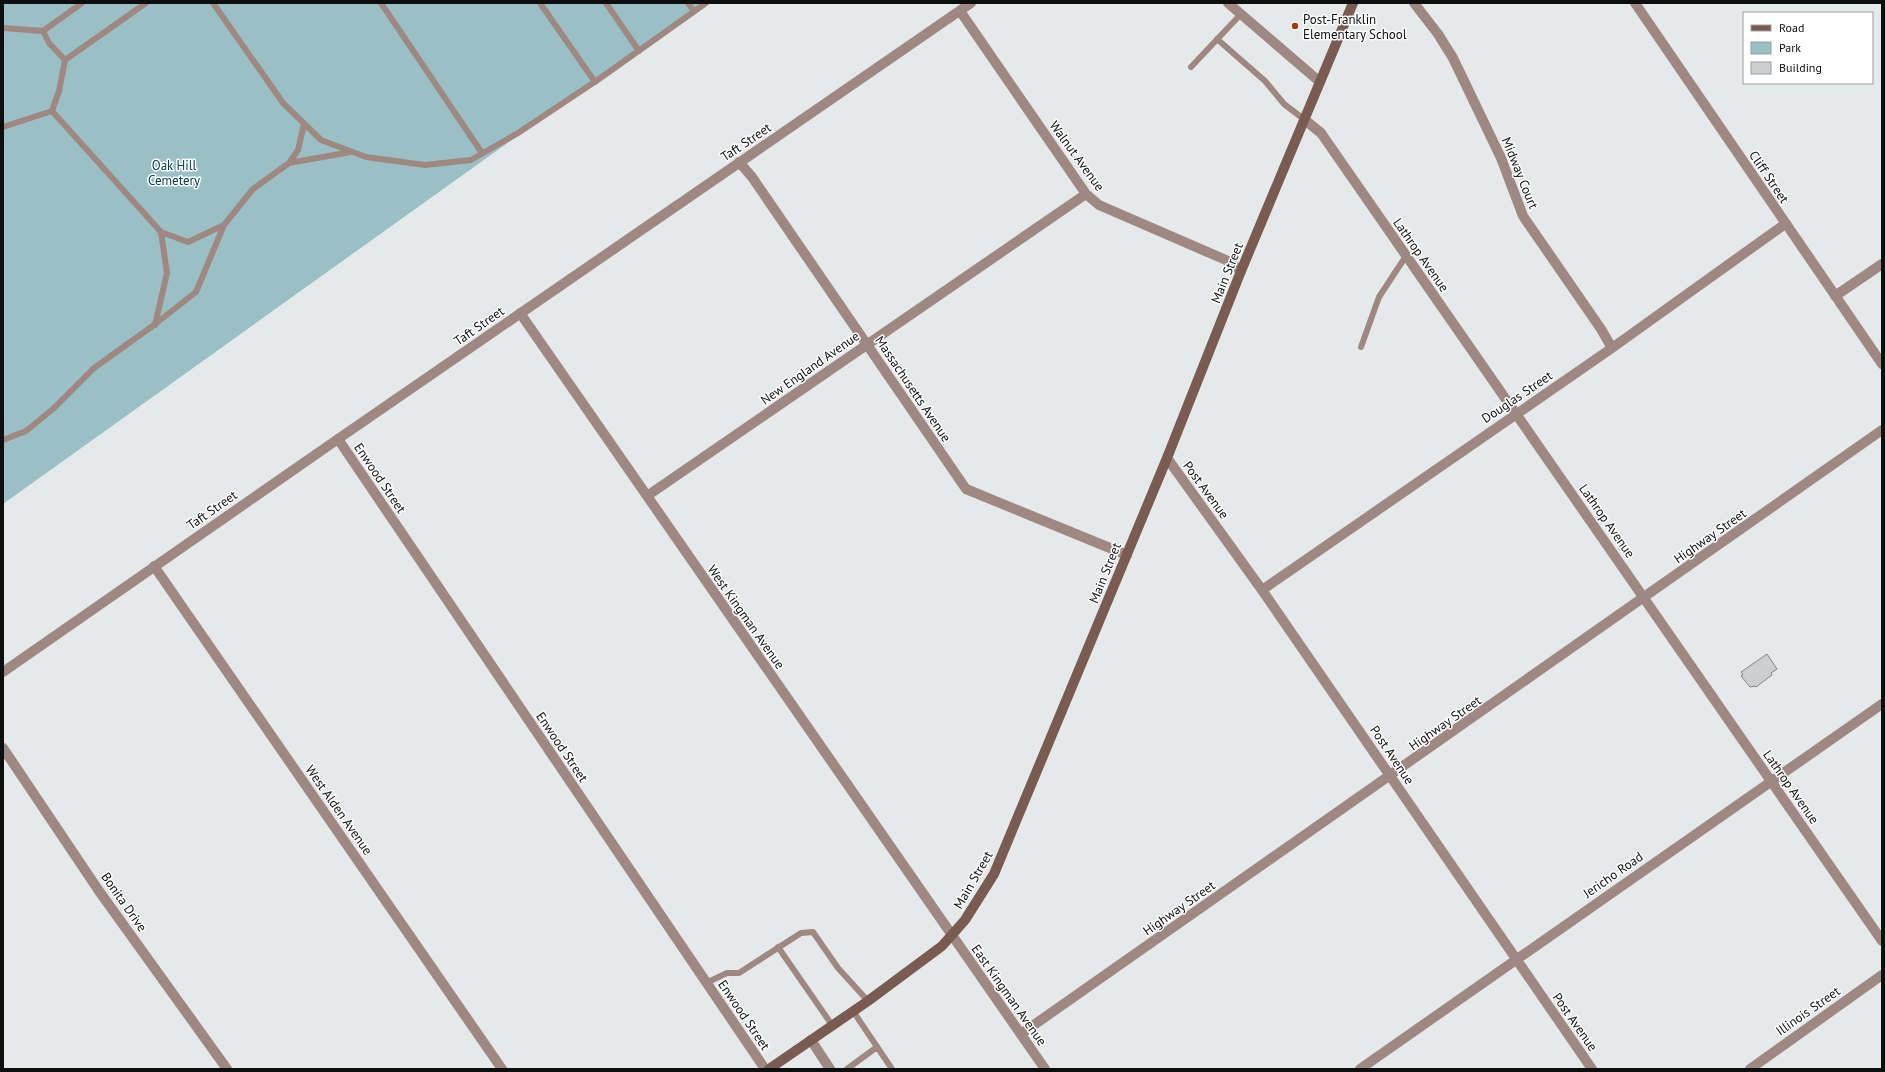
<svg xmlns="http://www.w3.org/2000/svg" width="1885" height="1072" font-family="'PT Sans',sans-serif">
<style>
.green{fill:#9ac0c5}
.building{fill:#cbcfcf;stroke:#828686}
.lines{fill:none;stroke-linecap:round;stroke-linejoin:round}
.lane{stroke:#9e8881;stroke-width:6}
.street{stroke:#9e8881;stroke-width:10}
.secondary{stroke:#7a5b51;stroke-width:10}
.poi-dot{fill:#a13a16;stroke:#fff;stroke-width:1.5}
.labels{text-anchor:middle;dominant-baseline:central;stroke-width:3;stroke-linejoin:round;paint-order:stroke}
.poi-label{font-size:13px;fill:#0d0e0e;stroke:#fff;text-anchor:start}
.street-label{font-size:13px;fill:#0d0e0e;stroke:#fff}
.park-label{font-size:13px;fill:#064249;stroke:#fff}
</style>
<rect width="100%" height="100%" fill="#e5e9ea"/>
<path class="green" d="M3,3H703L3,504Z"/>
<path class="building" d="M1767,654L1777,669L1771,673L1772,675L1756,687L1755,686L1750,687L1741,676L1743,675L1741,672Z"/>
<g class="lines">
<path class="lane" d="M213,3L283,103L321,140L366,157L425,165L471,160L518,133L599,79L706,3
M381,3L482,153
M540,3L595,82
M606,3L639,51
M688,3L694,11
M3,28L43,31L49,43L65,60
M43,31L82,3
M1217,39L1265,81L1284,104L1305,120
M1191,67L1241,14
M52,111L161,232L188,242L224,225
M3,127L52,111L59,91L65,60L146,3
M289,163L298,150L304,124
M155,325L167,273L161,232
M1361,347L1379,297L1406,256
M3,440L26,431L53,409L94,368L154,325L196,292L224,225L253,189L289,163L351,152
M778,947L832,1025
M706,983L727,973H739L801,933L813,932L838,968L868,1001
M853,1011L892,1069
M847,1069L877,1047"/>
<path class="street" d="M1228,3L1320,82
M1414,3L1438,34L1453,58L1501,158L1523,216L1601,329L1612,348
M1635,3L1882,364
M960,11L1086,194L1099,205L1226,260L1241,271
M1305,120L1321,133L1882,941
M739,162L752,177L966,489L1127,555
M1835,296L1882,264
M520,313L1045,1069
M338,439L765,1069
M1167,458L1262,590L1592,1069
M647,496L1086,194
M154,566L502,1069
M1262,590L1612,348L1785,224
M3,672L338,439L971,3
M3,748L99,891L227,1069
M1021,1034L1882,430
M811,1040L830,1069
M1360,1069L1882,704
M1750,1069L1882,975"/>
<path class="secondary" d="M769,1069L868,1001L942,946L965,920L994,874L1167,458L1241,271L1353,3"/>
</g>
<circle class="poi-dot" cx="1295" cy="26" r="4"/>
<g class="labels">
<g class="poi-label">
<text x="1303" y="19">Post-Franklin<tspan x="1303" dy="15">Elementary School</tspan></text>
</g>
<g class="street-label">
<text transform="translate(746 142) rotate(-34)">Taft Street</text>
<text transform="translate(1077 156) rotate(54)">Walnut Avenue</text>
<text transform="translate(1520 173) rotate(68)">Midway Court</text>
<text transform="translate(1769 177) rotate(56)">Cliff Street</text>
<text transform="translate(1421 255) rotate(55)">Lathrop Avenue</text>
<text transform="translate(1227 273) rotate(-68)">Main Street</text>
<text transform="translate(479 326) rotate(-35)">Taft Street</text>
<text transform="translate(810 368) rotate(-35)">New England Avenue</text>
<text transform="translate(913 389) rotate(56)">Massachusetts Avenue</text>
<text transform="translate(1517 397) rotate(-34)">Douglas Street</text>
<text transform="translate(380 478) rotate(56)">Enwood Street</text>
<text transform="translate(1206 490) rotate(54)">Post Avenue</text>
<text transform="translate(212 510) rotate(-35)">Taft Street</text>
<text transform="translate(1607 521) rotate(55)">Lathrop Avenue</text>
<text transform="translate(1710 536) rotate(-35)">Highway Street</text>
<text transform="translate(1105 573) rotate(-68)">Main Street</text>
<text transform="translate(746 617) rotate(55)">West Kingman Avenue</text>
<text transform="translate(1445 723) rotate(-35)">Highway Street</text>
<text transform="translate(562 747) rotate(56)">Enwood Street</text>
<text transform="translate(1392 755) rotate(56)">Post Avenue</text>
<text transform="translate(1791 787) rotate(55)">Lathrop Avenue</text>
<text transform="translate(339 810) rotate(55)">West Alden Avenue</text>
<text transform="translate(1613 875) rotate(-35)">Jericho Road</text>
<text transform="translate(973 880) rotate(-60)">Main Street</text>
<text transform="translate(124 902) rotate(55)">Bonita Drive</text>
<text transform="translate(1179 908) rotate(-35)">Highway Street</text>
<text transform="translate(1009 995) rotate(55)">East Kingman Avenue</text>
<text transform="translate(1808 1011) rotate(-35)">Illinois Street</text>
<text transform="translate(744 1015) rotate(56)">Enwood Street</text>
<text transform="translate(1575 1022) rotate(55)">Post Avenue</text>
</g>
<g class="park-label">
<text x="174" y="165">Oak Hill<tspan x="174" dy="15">Cemetery</tspan></text>
</g>
</g>
<rect width="1885" height="1072" fill="none" stroke="#0d0e0e" stroke-width="8"/>
<rect x="1743" y="12" width="130" height="72" fill="#ffffff" stroke="#9e9f9f"/>
<rect x="1751" y="25" width="20" height="6" fill="#7a5b51" stroke="#9e9f9f"/>
<text x="1779" y="32" font-size="12" fill="#0d0e0e">Road</text>
<rect x="1751" y="42" width="20" height="12" fill="#9ac0c5" stroke="#9e9f9f"/>
<text x="1779" y="52" font-size="12" fill="#0d0e0e">Park</text>
<rect x="1751" y="62" width="20" height="12" fill="#cbcfcf" stroke="#9e9f9f"/>
<text x="1779" y="72" font-size="12" fill="#0d0e0e">Building</text>
</svg>
